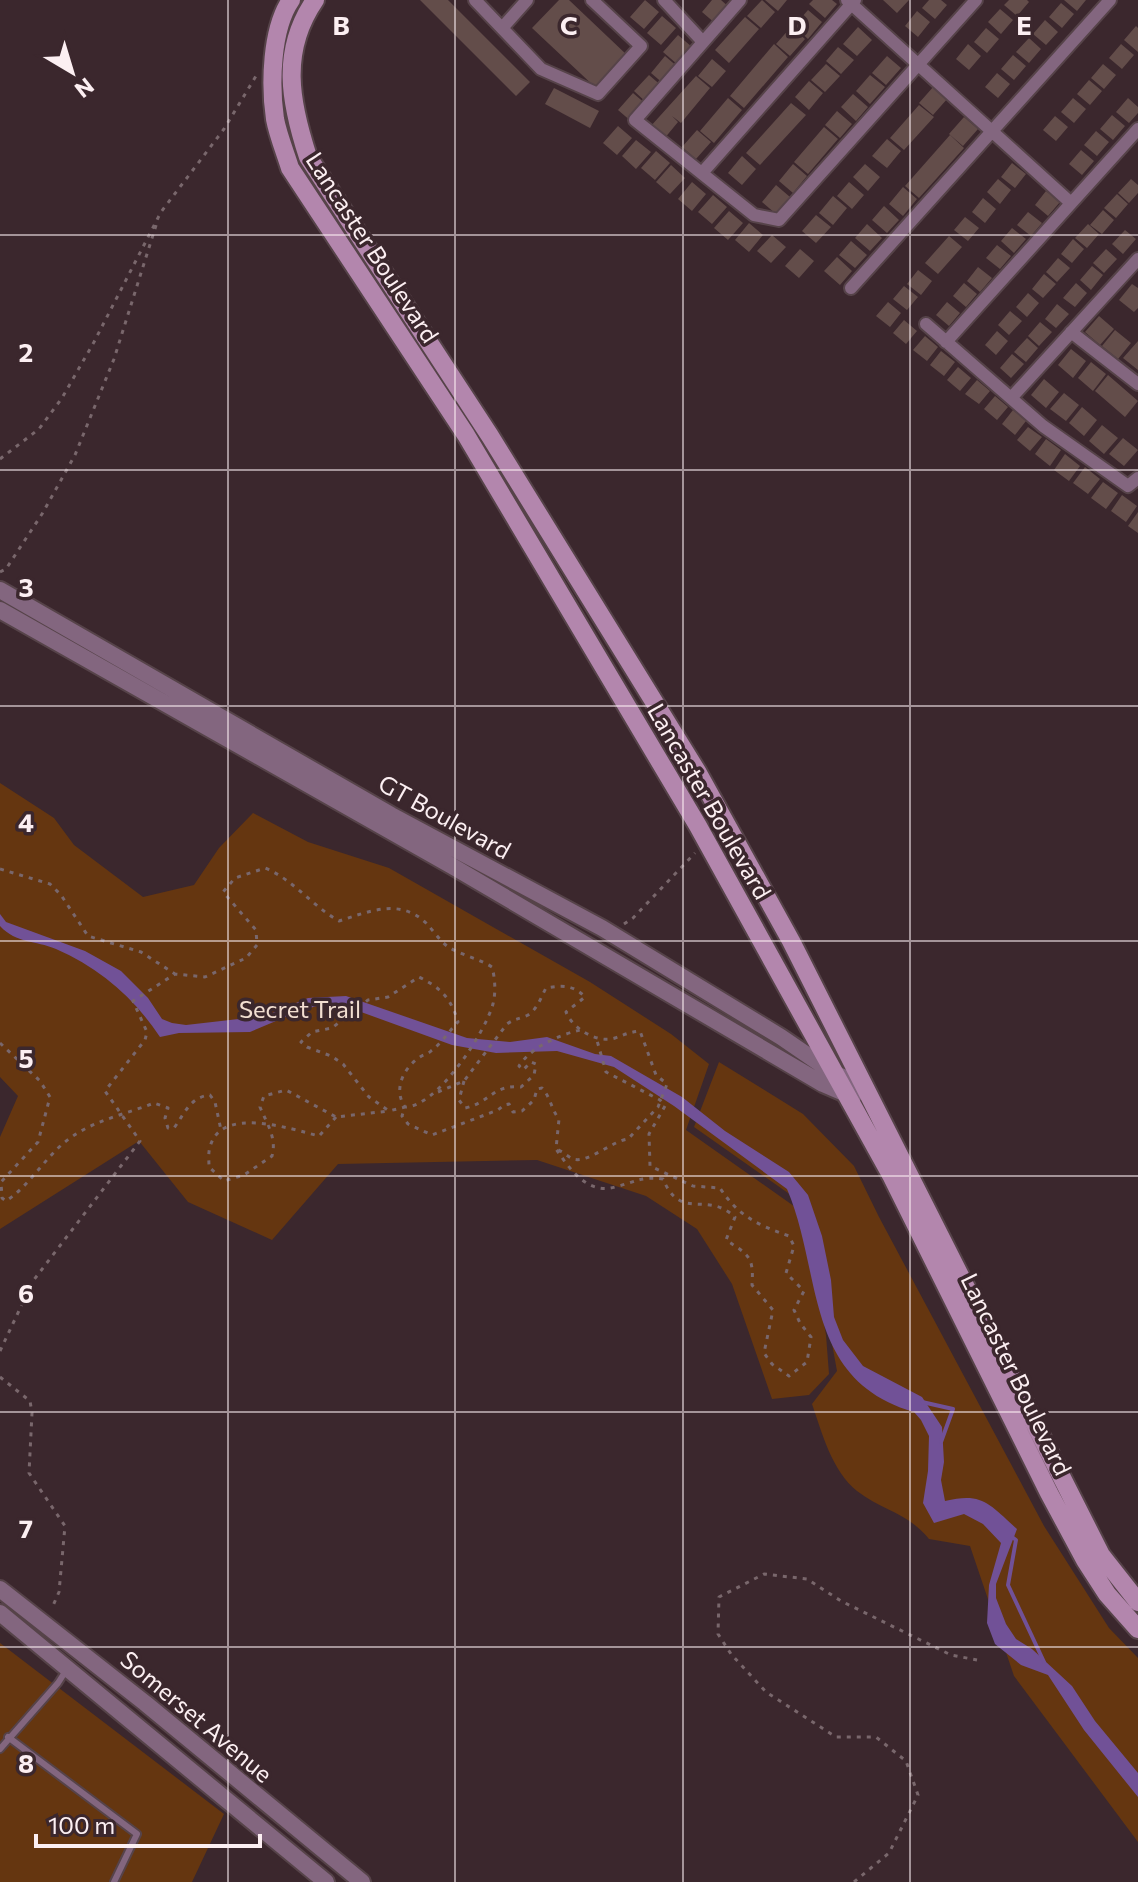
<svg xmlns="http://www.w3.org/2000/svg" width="1138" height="1882" font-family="Commissioner,sans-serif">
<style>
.green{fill:#653610}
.water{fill:#715197}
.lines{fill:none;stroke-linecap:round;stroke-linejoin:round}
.stream{stroke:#715197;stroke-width:4}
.building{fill:#634d4a}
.service-casing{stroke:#564349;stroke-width:10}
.minor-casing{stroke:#564349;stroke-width:16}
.tertiary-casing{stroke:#564349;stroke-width:20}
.secondary-casing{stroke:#564349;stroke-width:22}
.path{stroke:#79676c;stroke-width:3;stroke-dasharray:4 6;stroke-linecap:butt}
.service{stroke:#83667f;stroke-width:6}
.minor{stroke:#83667f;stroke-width:12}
.tertiary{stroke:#83667f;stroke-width:16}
.secondary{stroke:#b386ad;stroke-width:18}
.grid{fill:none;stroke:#fceff2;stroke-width:2;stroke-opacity:0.55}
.labels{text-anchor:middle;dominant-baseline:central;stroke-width:7;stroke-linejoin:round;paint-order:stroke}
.street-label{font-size:24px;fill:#fceff2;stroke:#3b272d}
.park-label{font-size:24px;fill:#f2ded1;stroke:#3b272d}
.grid-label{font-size:26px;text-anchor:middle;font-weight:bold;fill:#fceff2;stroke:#3b272d;stroke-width:7;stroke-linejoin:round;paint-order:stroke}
</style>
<rect width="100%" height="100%" fill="#3b272d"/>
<path class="green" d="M0,783L54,818L74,845L143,897L194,885L219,848L253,813L308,842L389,868L590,982L671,1034L709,1064L686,1130L798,1209L811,1250L826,1335L829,1374L809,1395L772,1399L732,1284L697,1229L646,1196L537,1160L338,1164L272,1240L188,1202L139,1141L0,1229V1137L18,1096L0,1077Z
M719,1062L803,1114L854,1166L879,1217L1044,1526L1109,1628L1138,1658V1842L1014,1676L970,1546L929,1539C907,1512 883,1511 857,1491C832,1471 822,1433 812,1404L837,1371L820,1278L798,1200L694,1127Z
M0,1643L224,1814L192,1882H0Z"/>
<path class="water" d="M0,914L6,922L85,951L121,971L148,998L162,1019L172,1023L186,1025L265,1016L308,998L346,996L467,1038L510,1042L547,1037L595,1054L611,1056L682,1097L725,1131L789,1172L808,1195L822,1236L831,1280L834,1317L843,1340L863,1366L922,1397L942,1427L944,1462L941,1480L945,1501C983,1492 989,1504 1017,1529L996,1584V1598L1006,1624L1016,1639L1032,1649L1072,1686L1095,1721L1138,1773V1797L1084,1730L1048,1675L1021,1665L995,1644L987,1623L989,1585L1001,1543L983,1524L964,1514L934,1523L923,1503L928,1471L929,1436L921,1420L914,1412C803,1380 823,1273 787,1189L674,1106L614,1067L557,1051L496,1053L452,1045L339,1004L317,1006L302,1010L250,1032L179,1033L160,1037C134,998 100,968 56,949C35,940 17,944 0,926Z"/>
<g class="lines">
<path class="stream" d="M922,1402L953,1409L941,1442
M1012,1537L1016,1540L1008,1585L1044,1662"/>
</g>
<path class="building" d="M420,0H448L530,82L516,96Z
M559,0H569L628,56L597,89L532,28Z
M645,0L659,12L644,29L630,17Z
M712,0H721L730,8L716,24L702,12Z
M762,0L775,12L761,28L747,16Z
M765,0H787L778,11Z
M813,0H832L837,4L825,18L809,4Z
M883,0H909L897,13Z
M929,0H941L947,5L935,19L922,8Z
M1009,0H1027L1029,2L1017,16L1004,5Z
M1064,0H1086L1077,11Z
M1061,3L1074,14L1062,28L1049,17Z
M1000,9L1013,20L1001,34L988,22Z
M808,10L822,22L808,39L794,26Z
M917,11L930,22L918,37L905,26Z
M662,16L676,28L661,45L647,33Z
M745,17L759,29L729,63L715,50Z
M1045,20L1058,32L1046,45L1033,34Z
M1136,26L1138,28V52L1124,40Z
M791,27L805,39L790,56L776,44Z
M858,27L872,40L857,56L843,44Z
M986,28L999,39L987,53L974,42Z
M678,35L692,47L677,64L663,52Z
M1029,38L1041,49L1029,63L1016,52Z
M774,44L788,57L744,108L730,96Z
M968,44L981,56L969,70L956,59Z
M1121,44L1134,55L1122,69L1109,58Z
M838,47L854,60L841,74L826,61Z
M1013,55L1026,66L1014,80L1001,69Z
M665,56L679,68L665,85L651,73Z
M887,56L901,68L886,85L872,73Z
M712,59L726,71L712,87L698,76Z
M826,64L840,76L825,92L811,80Z
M1103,64L1116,75L1104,89L1091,78Z
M997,73L1010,84L998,98L985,87Z
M649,75L663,87L648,104L634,91Z
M870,75L885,87L870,104L856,91Z
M696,76L710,88L681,123L672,116L678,122L664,139L650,127Z
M1089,80L1102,91L1090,105L1077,94Z
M809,81L823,93L809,110L795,97Z
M934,86L948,98L933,115L919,103Z
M554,88L599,111L590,128L545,104Z
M633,93L647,105L632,122L618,110Z
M853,94L868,107L856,121L841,107Z
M728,98L742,110L714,143L700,131Z
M1073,98L1086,109L1074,123L1061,112Z
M1128,98L1138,107V113L1129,123L1116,112Z
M791,103L806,115L760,165L746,153Z
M919,105L934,117L904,150L890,138Z
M837,111L852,124L840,138L825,125Z
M1112,115L1125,126L1113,140L1100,129Z
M1055,116L1068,127L1056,141L1043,130Z
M964,117L978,129L963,146L949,134Z
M618,126L632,138L617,155L603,143Z
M824,127L838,139L808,174L794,162Z
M697,130L711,142L696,159L682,147Z
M1096,131L1109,142L1097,156L1084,145Z
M950,135L964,148L919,198L905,186Z
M887,139L901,151L887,168L872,156Z
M636,140L651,152L636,169L622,156Z
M1081,150L1094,161L1082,175L1069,164Z
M656,151L670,163L655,180L641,168Z
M742,156L756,169L742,185L728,173Z
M1012,163L1026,174L1015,188L1001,177Z
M793,164L807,176L793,193L779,181Z
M865,164L880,177L868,191L853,177Z
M671,165L685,178L670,194L656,182Z
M998,179L1011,190L1000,204L987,192Z
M1131,179L1138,185V193L1129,203L1118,193Z
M692,182L706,194L692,211L678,199Z
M849,182L864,195L852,209L837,196Z
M776,185L790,197L776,214L762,202Z
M903,187L917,199L903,216L889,204Z
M1046,191L1060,202L1048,216L1035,205Z
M1117,194L1128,204L1116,218L1104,208Z
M713,195L727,207L712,224L698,212Z
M833,196L847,208L833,225L819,213Z
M983,198L996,209L985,223L972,212Z
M884,206L899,220L887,233L872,220Z
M1103,210L1114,220L1102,234L1090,225Z
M729,211L743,223L728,240L714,228Z
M1028,212L1042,223L1031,236L1017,225Z
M816,215L831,227L816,243L802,231Z
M965,217L979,228L968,241L954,230Z
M749,223L763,235L749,252L735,240Z
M867,224L882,238L870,251L855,238Z
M1088,224L1099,234L1087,248L1075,238Z
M1012,228L1026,239L1014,253L1001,241Z
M1125,230L1136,239L1123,254L1112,244Z
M772,235L786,247L771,263L757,251Z
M949,236L962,247L938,274L925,263Z
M1073,239L1084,249L1072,263L1061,254Z
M851,241L867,255L855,268L839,255Z
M997,245L1011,256L1000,269L986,258Z
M800,249L814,261L799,278L785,266Z
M1106,249L1117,259L1104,273L1093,263Z
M837,257L852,271L840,285L824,271Z
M1058,258L1070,268L1057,282L1046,272Z
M1092,266L1103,275L1091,290L1080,280Z
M978,267L992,278L980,292L967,281Z
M918,270L932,281L921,295L907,284Z
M1044,274L1056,284L1043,298L1032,289Z
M964,283L977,294L966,307L953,296Z
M1076,283L1087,293L1075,307L1063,298Z
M1132,284L1138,288V308L1134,312L1119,300Z
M904,286L918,297L907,310L893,299Z
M1028,293L1039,303L1027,317L1016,307Z
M888,302L901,313L890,327L876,316Z
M947,302L960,313L949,326L936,315Z
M1057,304L1069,314L1056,328L1045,319Z
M1010,311L1022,321L1009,335L998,325Z
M1099,316L1114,329L1100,345L1085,332Z
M904,320L917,331L906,344L893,333Z
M1040,322L1052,332L1039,346L1028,336Z
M1115,330L1131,343L1118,359L1102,346Z
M997,331L1008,341L996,355L985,345Z
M925,336L938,347L927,361L913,350Z
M1027,338L1038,348L1026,362L1014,352Z
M1138,341V370L1123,358Z
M1071,349L1086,361L1073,378L1058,365Z
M941,351L955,362L944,376L930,365Z
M1012,354L1024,364L1011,378L1000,368Z
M1091,362L1106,374L1093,391L1078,378Z
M958,367L971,378L960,391L947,380Z
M1108,375L1138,401L1125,417L1095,391Z
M1044,379L1059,392L1046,408L1031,395Z
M977,380L990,391L979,404L965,394Z
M1064,393L1079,405L1066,421L1050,409Z
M995,396L1008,407L997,420L984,409Z
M1082,407L1097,420L1084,436L1069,423Z
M1013,410L1026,421L1015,435L1002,424Z
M1102,425L1118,438L1104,454L1089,441Z
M1028,427L1042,437L1030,451L1017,440Z
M1123,438L1138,450L1124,466L1109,454Z
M1046,439L1061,450L1050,466L1035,454Z
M1065,454L1080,466L1069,481L1054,470Z
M1085,467L1100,479L1088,494L1073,483Z
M1103,482L1118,493L1106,509L1091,498Z
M1122,495L1137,506L1126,522L1111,511Z
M1138,512V533L1128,526Z"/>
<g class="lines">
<g class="service-casing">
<path id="service" d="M8,1737L137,1834L114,1882
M0,1749L58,1683L67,1669"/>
</g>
<g class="minor-casing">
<path id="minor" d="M475,0L541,69L598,94L641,46L592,0
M664,0L703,42
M740,0L635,120L754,215L779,220L976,0
M847,0L1071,203
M503,27L527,0
M702,173L855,0
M851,288L1110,0
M926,324L1043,426L1128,486L1138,478
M1071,332L1138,384
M946,342L1138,129
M1011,398L1138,259"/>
</g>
<g class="tertiary-casing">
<path id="tertiary" d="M0,590L391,815L602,928L781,1037L835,1074L864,1085
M0,610L452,866L823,1084L853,1097
M0,1589L145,1703L362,1882
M0,1613L326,1882"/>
</g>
<g class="secondary-casing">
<path id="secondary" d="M291,0C271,29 270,85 275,119C278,135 285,152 290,168L466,435L698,826L892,1177L1049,1493L1085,1560L1107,1594L1138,1629
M315,0C280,51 290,102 308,157L490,436L698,773L791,941L1101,1555L1138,1602"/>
</g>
<path class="path" d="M0,459L39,429L62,398L94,342L161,212L224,129L256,76
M0,572L6,569L42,514L75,455L114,359L158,219
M0,869L50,884L61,895L88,936L141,952L175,974
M624,924L633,918L695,853
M0,1043L40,1081L50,1097L38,1142L1,1182L2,1198L6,1201C32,1184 47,1153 73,1136C96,1120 129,1113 154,1103L168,1108L165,1118L168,1128H174C185,1113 190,1097 210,1095L215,1102L221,1130
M464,1081L459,1100L465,1108C490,1103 493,1084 521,1087L534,1075L536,1064L531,1062L523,1070L519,1066C531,1047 559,1035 580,1030
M438,1092L464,1081L507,1024C514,1019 519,1019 526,1016C537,1011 541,997 546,988C562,985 574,985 585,997L566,1012C572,1028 597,1044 615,1038C624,1035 629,1032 640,1031L656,1075L667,1084L658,1107L628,1139C612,1141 587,1164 573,1159C567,1156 562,1151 556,1149
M336,1117L319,1136C291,1129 221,1105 210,1147C208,1153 209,1161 209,1167L224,1181L244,1175L272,1156C277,1138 267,1124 260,1107L264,1096L286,1090L336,1117L389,1111
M0,1351L33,1281L140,1141L105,1091L145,1040L147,1032L133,1001L175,974L205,977L246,958L257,945L256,930L223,892L235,878L265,868C294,880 312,906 339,921C370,911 400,898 426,923C433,930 439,940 447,946C460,955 478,958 492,967C495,978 496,992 493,1004C485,1033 437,1107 405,1107C393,1090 403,1068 420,1057C424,1054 427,1055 431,1051C441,1044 449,1031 458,1022C451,998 441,988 419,977L388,997L368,1000L332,1028L312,1032L301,1042L307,1047L331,1056L343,1064L369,1097L389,1111L405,1107L402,1116L408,1124L432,1135L498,1110L504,1105L509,1104L513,1112L522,1111L534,1100L537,1089L542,1088C551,1098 551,1109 559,1119L556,1149C569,1168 587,1195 615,1187C636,1182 640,1176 663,1179C681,1222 706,1190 735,1217L726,1240C749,1255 754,1257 752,1285L773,1310L764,1353L772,1364L789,1376L807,1362L811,1337L800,1323L794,1310L804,1291L786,1273L794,1246L789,1236C758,1225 738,1216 720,1188L693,1186L650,1166L649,1134L665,1106L660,1100L606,1072L596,1037
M0,1377L30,1401L32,1413L29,1473L65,1526L59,1592L52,1608
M854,1882L889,1853L918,1795L906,1761L876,1737H836L766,1692L731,1654L718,1634L719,1597L764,1574L807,1579L841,1601L951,1655L977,1660"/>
<use href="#service" class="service"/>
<use href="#minor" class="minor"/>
<use href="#tertiary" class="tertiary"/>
<use href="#secondary" class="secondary"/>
</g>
<path class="grid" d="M228,0V1882M455,0V1882M683,0V1882M910,0V1882M0,235H1138M0,470H1138M0,706H1138M0,941H1138M0,1176H1138M0,1412H1138M0,1647H1138"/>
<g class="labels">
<g class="street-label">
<text transform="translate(373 247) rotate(57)">Lancaster Boulevard</text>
<text transform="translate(710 801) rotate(60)">Lancaster Boulevard</text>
<text transform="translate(445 816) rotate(29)">GT Boulevard</text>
<text transform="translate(1017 1374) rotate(64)">Lancaster Boulevard</text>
<text transform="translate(197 1716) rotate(40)">Somerset Avenue</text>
</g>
<g class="park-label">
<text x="300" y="1008">Secret Trail</text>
</g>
</g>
<g class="grid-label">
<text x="341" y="35">B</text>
<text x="569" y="35">C</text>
<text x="797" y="35">D</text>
<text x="1024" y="35">E</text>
<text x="26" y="362">2</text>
<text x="26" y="597">3</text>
<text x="26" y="832">4</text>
<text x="26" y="1068">5</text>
<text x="26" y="1303">6</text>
<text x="26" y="1538">7</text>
<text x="26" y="1773">8</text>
</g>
<g transform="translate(72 72) rotate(142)" stroke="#3b272d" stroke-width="6" paint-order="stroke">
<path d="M0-6L14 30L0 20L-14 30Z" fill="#fceff2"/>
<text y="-12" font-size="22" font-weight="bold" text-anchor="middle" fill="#fceff2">N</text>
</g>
<path d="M36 1834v12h224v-12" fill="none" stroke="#fceff2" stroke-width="4"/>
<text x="48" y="1834" font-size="24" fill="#fceff2" stroke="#3b272d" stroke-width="6" paint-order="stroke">100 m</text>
</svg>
